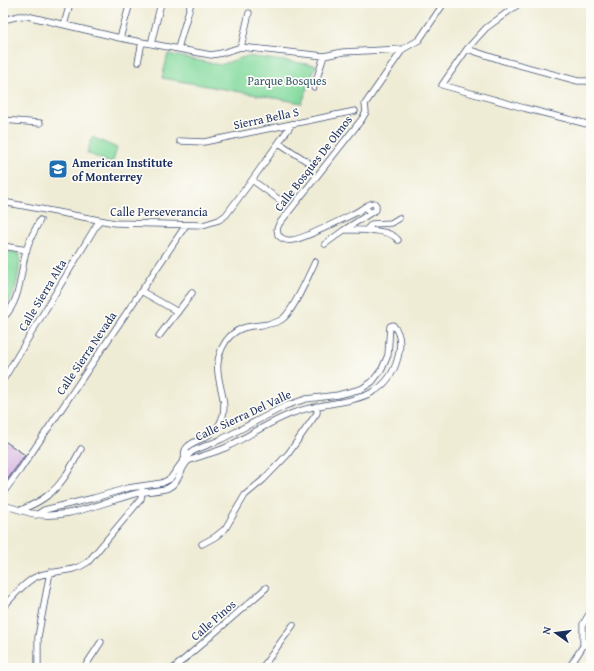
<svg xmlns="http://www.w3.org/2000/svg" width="594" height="671" font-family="'Gentium Book Plus',serif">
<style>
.green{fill:#84da9e;stroke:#50847e}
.building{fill:#c99ed8}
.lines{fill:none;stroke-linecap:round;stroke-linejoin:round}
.minor-casing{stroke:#3b4b70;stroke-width:7}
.minor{stroke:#fff;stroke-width:5.5}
.labels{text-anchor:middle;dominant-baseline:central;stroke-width:3.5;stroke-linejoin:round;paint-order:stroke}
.park-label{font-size:12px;fill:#355a6e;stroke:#fdfcf7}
.street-label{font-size:12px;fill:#1b2f5e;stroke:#fdfcf7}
.poi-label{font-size:12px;font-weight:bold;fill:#1b2f5e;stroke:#fdfcf7;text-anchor:start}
</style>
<rect width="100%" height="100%" fill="#fdfcf7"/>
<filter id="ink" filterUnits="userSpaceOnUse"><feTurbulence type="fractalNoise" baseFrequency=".025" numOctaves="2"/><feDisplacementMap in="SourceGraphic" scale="8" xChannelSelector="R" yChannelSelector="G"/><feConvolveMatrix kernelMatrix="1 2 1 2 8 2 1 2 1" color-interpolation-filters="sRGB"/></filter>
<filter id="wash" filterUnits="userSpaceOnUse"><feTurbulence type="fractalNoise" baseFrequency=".012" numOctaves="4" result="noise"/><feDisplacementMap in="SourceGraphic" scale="16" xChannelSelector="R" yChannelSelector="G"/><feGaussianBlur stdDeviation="0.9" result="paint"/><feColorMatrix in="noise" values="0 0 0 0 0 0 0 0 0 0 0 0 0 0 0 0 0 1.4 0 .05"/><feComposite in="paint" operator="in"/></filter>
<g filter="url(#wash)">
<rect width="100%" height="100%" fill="#efecd5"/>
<path class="green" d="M168,54L220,65L247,56L316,65L302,103L162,78Z
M92,137L117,148L112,164L87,153Z
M3,250L20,254C20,272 16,297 3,311Z"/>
<g id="blocks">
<path class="building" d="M3,440L25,455L3,486Z"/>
</g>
</g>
<g filter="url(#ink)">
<use href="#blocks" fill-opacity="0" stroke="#3b4b70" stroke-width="1"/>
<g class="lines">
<g class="minor-casing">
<path id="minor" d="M520,3L486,28L467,49L442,85L524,108L591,125
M3,20L19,16H27L120,38L211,55L222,53L241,47L324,56L343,52L403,49
M64,25L70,3
M120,38L130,3
M151,44L161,3
M241,47L249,13
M178,48L191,3
M467,49L501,60L578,81H591
M138,62L142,42
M314,87L324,56
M3,120L40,123
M180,141L204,142L355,111
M279,143L308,162
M252,180L281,201
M3,202L115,223L203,225L219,220L226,215L252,180L292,124
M367,206C366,209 368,212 372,212L376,210V205L374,203C368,203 361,210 355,213C343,219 304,239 292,240C286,241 282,239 278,235L277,229L279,224L362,119L366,112L365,104L403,49L419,40L444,3
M344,230C358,230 390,228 398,240
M366,230L372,224L391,223L399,218
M325,244L344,230L372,212
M3,246L27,250
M141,291L178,312
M3,318C21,301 20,274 26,251C29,240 35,230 40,220
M159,336L192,293
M3,380L99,221
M185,459C181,444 197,442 207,436C212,433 217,429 220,423C234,397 204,374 226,341C242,319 263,330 281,320C293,313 308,276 315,262
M3,493L20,470L186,225
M3,505L30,513C63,522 105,501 138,493C146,491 161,491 168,488C180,482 180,469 188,461C200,456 213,453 225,448C247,437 269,422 293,413C332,397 385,410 398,357C401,346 401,334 393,325L390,326L388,355L382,369L372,382L361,389L338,395L306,399L285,406L222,439L193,451L185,458L170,479L162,483L128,488L94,498L44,510L36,515
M21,510C30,506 40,502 48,495C63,484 72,465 81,449
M202,544L215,537L225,529L245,495L263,480L288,454L317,413V406
M3,607C12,598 26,580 38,576C56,569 71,574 88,562L141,499L142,490
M583,646V624L591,611
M38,668V637L50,572
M84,668L101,642
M174,668L266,588
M262,668L293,625
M569,668L583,646L591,640"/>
</g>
<use href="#minor" class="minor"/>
</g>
</g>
<defs>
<g id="school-square" transform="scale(1)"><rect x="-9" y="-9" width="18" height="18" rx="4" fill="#1f6fb2" stroke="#fdfcf7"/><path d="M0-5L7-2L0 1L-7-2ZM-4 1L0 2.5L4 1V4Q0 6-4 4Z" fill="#fff"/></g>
</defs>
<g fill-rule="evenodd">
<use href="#school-square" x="58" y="169"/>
</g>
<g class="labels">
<g class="park-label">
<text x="287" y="80">Parque Bosques</text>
</g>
<g class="street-label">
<text transform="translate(266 118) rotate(-12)">Sierra Bella S</text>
<text transform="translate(313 163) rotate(-52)">Calle Bosques De Olmos</text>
<text x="159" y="211">Calle Perseverancia</text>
<text transform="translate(42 295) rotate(-59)">Calle Sierra Alta</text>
<text transform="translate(86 353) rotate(-56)">Calle Sierra Nevada</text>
<text transform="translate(243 415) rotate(-25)">Calle Sierra Del Valle</text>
<text transform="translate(213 620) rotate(-41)">Calle Pinos</text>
</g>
<g class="poi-label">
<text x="72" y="162">American Institute<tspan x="72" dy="14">of Monterrey</tspan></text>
</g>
</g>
<rect width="594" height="671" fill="none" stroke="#fdfcf7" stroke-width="16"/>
<g transform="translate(556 633) rotate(284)" stroke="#fdfcf7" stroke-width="3" paint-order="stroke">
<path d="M0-3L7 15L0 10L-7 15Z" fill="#1b2f5e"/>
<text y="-6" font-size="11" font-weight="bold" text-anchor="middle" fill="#1b2f5e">N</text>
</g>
</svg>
